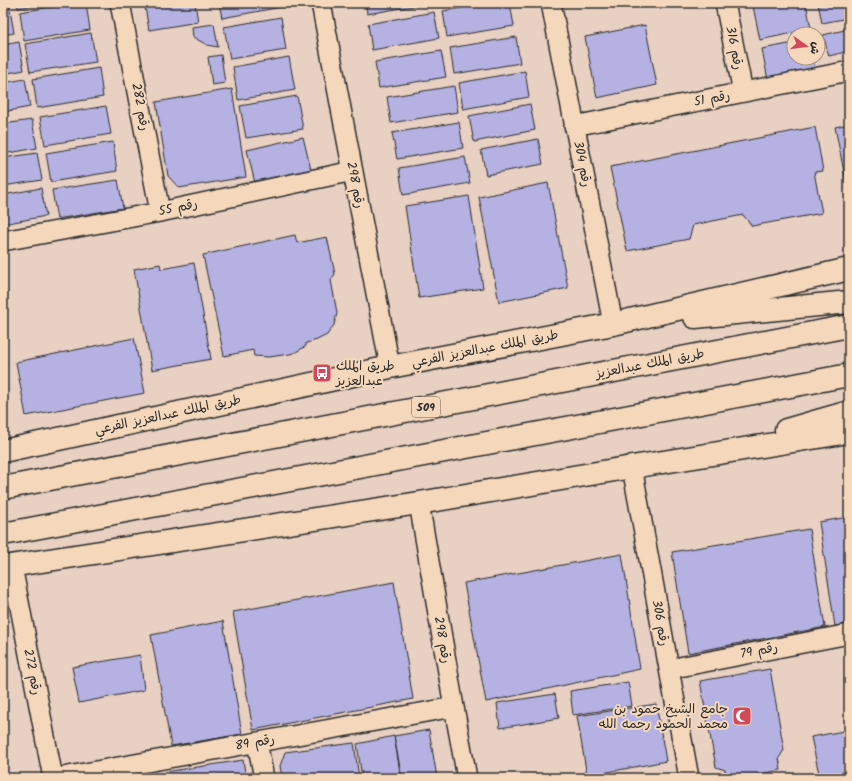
<svg xmlns="http://www.w3.org/2000/svg" width="852" height="781" font-family="Kalam,'Playpen Sans Arabic',sans-serif">
<style>
.building{fill:#b5b2e3;stroke:#2b2b2b}
.lines{fill:none;stroke-linecap:round;stroke-linejoin:round}
.minor-casing{stroke:#2b2b2b;stroke-width:22}
.secondary-casing{stroke:#2b2b2b;stroke-width:25}
.primary-casing{stroke:#2b2b2b;stroke-width:25}
.minor{stroke:#f5d8bb;stroke-width:19}
.secondary{stroke:#f5d8bb;stroke-width:22}
.primary{stroke:#f5d8bb;stroke-width:22}
.labels{text-anchor:middle;dominant-baseline:central;stroke-width:4;stroke-linejoin:round;paint-order:stroke}
.shield{fill:#f5d8bb;stroke:#685f56;stroke-width:1}
.shield-label{font-size:12px;font-weight:bold;fill:#2b2b2b}
.street-label{font-size:13px;fill:#2b2b2b;stroke:#f5d8bb}
.poi-label{font-size:13px;fill:#2b2b2b;stroke:#f5d8bb;text-anchor:start}
</style>
<rect width="100%" height="100%" fill="#e8d0c3"/>
<filter id="ink" filterUnits="userSpaceOnUse"><feTurbulence type="fractalNoise" baseFrequency=".025" numOctaves="2"/><feDisplacementMap in="SourceGraphic" scale="8" xChannelSelector="R" yChannelSelector="G"/><feConvolveMatrix kernelMatrix="1 2 1 2 8 2 1 2 1" color-interpolation-filters="sRGB"/></filter>
<g filter="url(#ink)">
<path class="building" d="M17,3H48L18,8Z
M76,3H86L90,30L24,41L20,12Z
M171,3H195L198,22L149,30L145,7Z
M219,3H286L287,6L222,18Z
M366,3H431L367,14Z
M491,3H510L514,26L447,37L443,11Z
M767,3H806L811,29L760,40L753,6Z
M818,3H849V18L822,23Z
M9,4L14,33L3,35V5Z
M434,12L439,38L372,50L368,24Z
M281,17L286,50L230,59L224,27Z
M214,24L218,47L207,45L193,37L192,27Z
M645,25L657,85L597,98L585,37Z
M849,29V51L829,56L823,35Z
M91,33L96,62L30,72L25,44Z
M516,37L520,63L454,74L450,48Z
M19,42L24,70L3,74V45Z
M794,43V58H813L815,70L768,80L762,49Z
M441,51L446,77L379,88L375,62Z
M221,55L225,83L212,85L208,57Z
M289,57L295,90L238,100L233,67Z
M99,68L103,97L37,108L33,79Z
M525,71L529,97L463,109L459,83Z
M25,79L30,107L3,112V83Z
M454,86L458,112L391,123L387,97Z
M232,89L246,177L179,188L168,176L156,102Z
M297,96L303,129L246,138L240,106Z
M530,104L535,130L474,142L469,116Z
M106,106L111,134L45,145L40,117Z
M32,120L37,148L3,154V124Z
M459,122L463,148L397,159L392,133Z
M849,124V192H848L835,127Z
M815,127L823,171L814,172L822,213L752,226L743,215L693,225L689,239L627,251L610,167Z
M303,137L311,170L255,183L247,150Z
M538,139L543,164L486,175L481,150Z
M113,142L117,171L51,182L46,153Z
M37,153L42,180L3,186V158Z
M465,157L470,183L403,195L399,168Z
M118,180L123,208L57,219L52,190Z
M548,183L568,288L499,302L479,197Z
M41,188L46,216L3,224V195Z
M469,196L483,288L419,298L405,206Z
M295,235L297,243L327,237L335,274L331,280L337,313L334,325L327,335L317,340L306,343V346L296,352L290,354L269,357L254,356L253,350L224,356L203,255Z
M194,263L211,359L152,370L134,269L160,264L161,269Z
M134,338L145,393L26,416L16,362Z
M849,517V623L835,626L819,522Z
M809,529L825,627L688,653L672,552Z
M622,554L640,669L486,702L464,583Z
M394,582L413,699L253,730L233,612Z
M223,621L242,734L171,746L151,635Z
M140,655L144,690L79,703L72,667Z
M770,669L784,750L779,758L781,770L740,778H727L725,770L716,767L700,681Z
M628,682L632,706L573,715L570,691Z
M555,694L559,718L500,728L497,703Z
M656,704L666,761L587,776L577,716Z
M429,730L437,778H402L394,736Z
M849,730V778H820L811,737Z
M394,736L401,778H362L357,744Z
M354,743L359,778H282L280,766L285,752Z
M243,760L246,778H166L165,772Z
M671,774L672,778H650Z"/>
<g class="lines">
<g class="minor-casing">
<path id="minor" d="M120,3L160,212
M321,3L390,367
M551,3L613,324
M725,3L743,92
M574,126L849,71
M3,241L160,212L353,171
M632,467L689,778
M419,503L454,707L467,778
M12,566L53,778
M669,669L849,634
M257,742L264,778
M57,778L454,707"/>
</g>
<g class="secondary-casing">
<path id="secondary" d="M695,317L849,302
M786,430L849,412
M3,451L390,367L613,324L849,269
M3,567L419,503L632,467L849,432"/>
</g>
<g class="primary-casing">
<path id="primary" d="M3,488L849,326
M3,534L849,375"/>
</g>
<use href="#minor" class="minor"/>
<use href="#secondary" class="secondary"/>
<use href="#primary" class="primary"/>
</g>
</g>
<defs>
<g id="bus-square" transform="scale(1)"><rect x="-9" y="-9" width="18" height="18" rx="4" fill="#d1495b" stroke="#f5d8bb"/><path d="M-5-6H5V4H4V6H2V4H-2V6H-4V4H-5ZM-3.5-4V0h7V-4ZM-3.5 1.2v1.5H-2V1.2ZM2 1.2v1.5H3.5V1.2Z" fill="#fff"/></g>
<g id="mosque-square" transform="scale(1)"><rect x="-9" y="-9" width="18" height="18" rx="4" fill="#d1495b" stroke="#f5d8bb"/><path d="M3.5-4.9A6 6 0 1 0 3.5 4.9A5 5 0 1 1 3.5-4.9Z" fill="#fff"/></g>
</defs>
<g fill-rule="evenodd">
<use href="#bus-square" x="322" y="373"/>
<use href="#mosque-square" x="742" y="716"/>
</g>
<g class="labels">
<rect class="shield" x="412" y="397" width="28" height="20" rx="3"/>
<g class="shield-label">
<text x="426" y="407">509</text>
</g>
<g class="street-label">
<text transform="translate(734 48) rotate(79)">رقم 316</text>
<text transform="translate(712 99) rotate(-11)">رقم 51</text>
<text transform="translate(140 107) rotate(79)">رقم 282</text>
<text transform="translate(582 164) rotate(79)">رقم 304</text>
<text transform="translate(355 185) rotate(79)">رقم 298</text>
<text transform="translate(178 208) rotate(-12)">رقم 55</text>
<text transform="translate(485 349) rotate(-11)">طريق الملك عبدالعزيز الفرعي</text>
<text transform="translate(650 364) rotate(-11)">طريق الملك عبدالعزيز</text>
<text transform="translate(168 415) rotate(-12)">طريق الملك عبدالعزيز الفرعي</text>
<text transform="translate(660 623) rotate(80)">رقم 306</text>
<text transform="translate(442 640) rotate(80)">رقم 298</text>
<text transform="translate(759 651) rotate(-11)">رقم 79</text>
<text transform="translate(32 672) rotate(79)">رقم 272</text>
<text transform="translate(255 743) rotate(-10)">رقم 89</text>
</g>
<g class="poi-label">
<text x="336" y="366">طريق الملك<tspan x="336" dy="15">عبدالعزيز</tspan></text>
<text x="728" y="709" text-anchor="end">جامع الشيخ حمود بن<tspan x="728" dy="15">محمد الحمود رحمه الله</tspan></text>
</g>
</g>
<rect width="852" height="781" fill="none" stroke="#f5d8bb" stroke-width="16"/>
<rect x="8" y="8" width="836" height="765" fill="none" stroke="#2b2b2b" stroke-width="1.5" filter="url(#ink)"/>
<g transform="translate(806 46) rotate(104)"><circle r="19" fill="#f5d8bb" stroke="#a49381"/>
<path d="M0-3L7 15L0 10L-7 15Z" fill="#d1495b"/>
<text y="-6" font-size="11" font-weight="bold" text-anchor="middle" fill="#2b2b2b">ش</text>
</g>
</svg>
